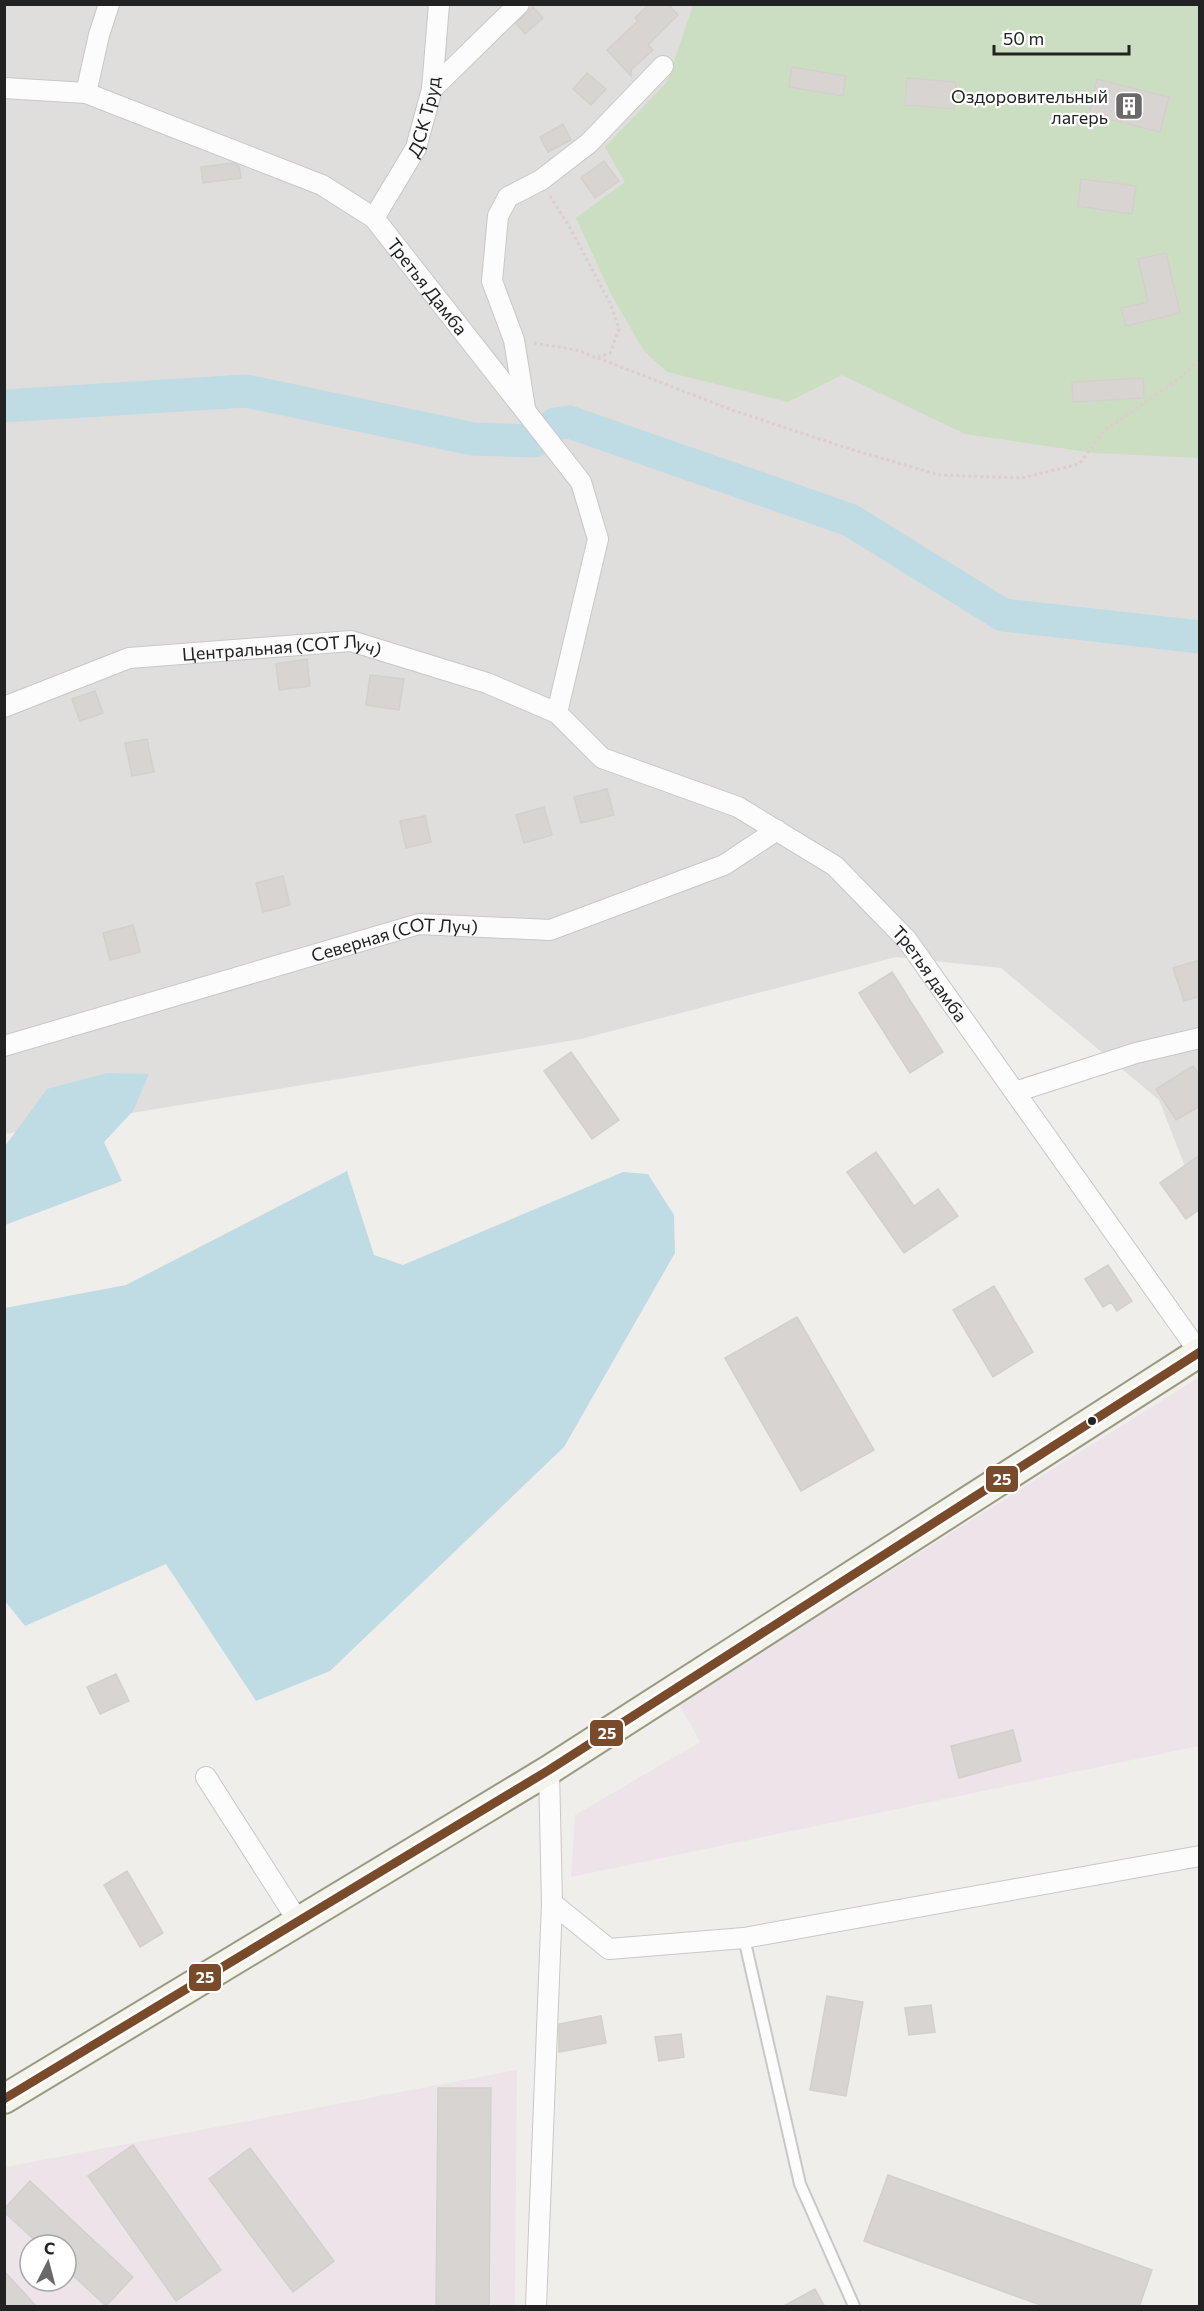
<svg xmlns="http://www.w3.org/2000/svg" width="1204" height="2311" font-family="Commissioner,sans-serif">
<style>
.residential{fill:#dfdedc}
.industrial{fill:#ede4e9;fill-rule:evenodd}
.forest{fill:#cbdec1}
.water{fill:#bfdbe3}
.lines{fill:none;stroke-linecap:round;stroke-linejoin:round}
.river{stroke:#bfdbe3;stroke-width:33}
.building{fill:#d7d4d2;stroke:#d3d0cc;stroke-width:1.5}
.service-casing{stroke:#c9c8c7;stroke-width:14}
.minor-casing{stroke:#c9c8c7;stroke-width:22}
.secondary-casing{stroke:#999a82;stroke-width:32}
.path{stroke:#dccecd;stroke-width:3;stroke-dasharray:3 3;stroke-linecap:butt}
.service{stroke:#fdfcfc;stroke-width:10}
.minor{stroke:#fdfcfc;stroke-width:20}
.secondary{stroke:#f4f4ed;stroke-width:28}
.bus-1-casing{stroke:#fff;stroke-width:14}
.bus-1{stroke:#7a4b2a;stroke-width:9}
.bus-dot{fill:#222;stroke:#fff;stroke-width:2}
.labels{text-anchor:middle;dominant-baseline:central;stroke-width:4.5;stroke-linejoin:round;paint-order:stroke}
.poi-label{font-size:18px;fill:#222;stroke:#fff;text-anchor:end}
.street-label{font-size:18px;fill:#222;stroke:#fff}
.line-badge{stroke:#fff;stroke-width:2}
.badge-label{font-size:16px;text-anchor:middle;font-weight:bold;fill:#fff}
</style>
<rect width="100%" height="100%" fill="#f0eeeb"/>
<path class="residential" d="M5,5H1199V1202L1159,1100L1001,968L896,957L581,1039L5,1134Z"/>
<path class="industrial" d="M1199,1377V1746L571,1877L575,1815L700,1742L679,1704Z
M517,2070L515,2306H5V2167ZM30,2245H66V2281H30Z"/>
<path class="forest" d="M693,5H1199V458L1094,453L965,434L842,375L788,402L667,372L644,351L611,294L576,218L625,182L605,147L667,82Z"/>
<path class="water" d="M107,1073L149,1074L133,1111L104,1142L122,1181L5,1225V1146L47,1089Z
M347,1171L374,1255L403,1265L623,1172L648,1174L674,1215L675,1253L564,1447L330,1671L256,1701L166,1564L25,1626L5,1601V1308L126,1285Z"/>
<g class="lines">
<path class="river" d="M4,406L246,391L473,439L534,441
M555,424L569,422L850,520L1003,615L1200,637"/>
</g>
<path class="building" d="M649,4H668L678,15L648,45L653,50L631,70V76L607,50L638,21L635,18Z
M533,7L543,18L525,34L516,23Z
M792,67L846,76L843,96L789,87Z
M587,73L606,89L591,105L573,89Z
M907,78L956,82L954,109L905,105Z
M1097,79L1169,97L1160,132L1089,114Z
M563,124L571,140L548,152L540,137Z
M604,161L619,181L595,198L581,178Z
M234,163L239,166L241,178L203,183L201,167Z
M1081,179L1136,186L1132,214L1078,206Z
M1166,253L1180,313L1126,326L1121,308L1148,302L1138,259Z
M1143,378L1144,398L1073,402L1072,382Z
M307,659L310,686L279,690L276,664Z
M370,675L404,679L399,710L366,705Z
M95,691L103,713L80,721L72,699Z
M147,739L154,772L132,776L125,743Z
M607,789L614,815L581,823L574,797Z
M544,807L552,835L524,843L516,815Z
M425,816L431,842L406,848L400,821Z
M283,876L290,905L263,912L256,883Z
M133,925L140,952L110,960L103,933Z
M1200,960V996L1184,1001L1173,968Z
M892,972L943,1052L910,1073L859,993Z
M571,1052L619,1120L592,1139L544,1071Z
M1193,1066L1200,1076V1106L1176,1120L1156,1089Z
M876,1152L914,1206L938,1189L958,1216L904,1253L847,1172Z
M1200,1155V1209L1186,1219L1160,1183Z
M1108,1265L1132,1301L1117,1311L1111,1302L1103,1307L1085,1279Z
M994,1286L1033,1352L993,1377L953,1310Z
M797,1317L874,1450L801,1491L725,1358Z
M116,1674L129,1701L100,1714L87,1687Z
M1013,1730L1021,1761L959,1778L951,1746Z
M127,1871L163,1933L140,1947L104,1885Z
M827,1996L863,2002L846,2096L810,2090Z
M931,2005L935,2032L909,2035L905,2008Z
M601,2016L606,2043L559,2052V2024Z
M681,2034L684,2057L659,2061L655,2037Z
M438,2088H491L489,2307H436Z
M133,2145L221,2270L176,2301L88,2176Z
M250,2148L334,2261L293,2292L209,2179Z
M888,2175L1152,2270L1139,2307H1046L864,2241Z
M30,2181L133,2277L106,2306L66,2269V2245H40L4,2212V2209Z
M4,2271L37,2307H4Z
M815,2289L825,2307H782Z"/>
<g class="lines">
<g class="service-casing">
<path id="service" d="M744,1938L800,2184L854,2306"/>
</g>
<g class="minor-casing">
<g id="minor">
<path id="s1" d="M4,88L86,93L322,185L374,218L581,482L598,539L557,713"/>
<path d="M432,89L519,4"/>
<path d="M86,93L99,35L109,4"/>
<path id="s2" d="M374,218L416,148L432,89L439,4"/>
<path d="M525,408L514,340L492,281L498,216L508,197L541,180L589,143L663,66"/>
<path id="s3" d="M4,707L129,658L351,641L487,683L557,713L602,758L738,807L835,866L907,940L1199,1352"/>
<path id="s4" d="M4,1046L419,924L550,930L724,865L777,830"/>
<path d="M1015,1092L1136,1053L1200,1038"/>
<path d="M206,1777L298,1921"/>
<path d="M552,1903L609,1949L744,1938L1200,1856"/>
<path d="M536,2306L552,1903L549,1770"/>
</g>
</g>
<g class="secondary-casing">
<path id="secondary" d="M4,2099L549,1770L1200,1352"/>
</g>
<path class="path" d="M550,196L569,226L611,305L619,329L610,353L598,357
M534,343L577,350L732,410L850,449L940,475L1022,478L1079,464L1104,431L1180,378L1200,360"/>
<use href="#service" class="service"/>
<use href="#minor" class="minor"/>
<use href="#secondary" class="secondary"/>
<g class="bus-1-casing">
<path id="bus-1" d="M4,2099L549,1770L1200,1352"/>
</g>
<use href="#bus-1" class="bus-1"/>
</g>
<defs>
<g id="building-square" transform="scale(1.5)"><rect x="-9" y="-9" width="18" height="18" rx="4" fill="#6a6968" stroke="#fff"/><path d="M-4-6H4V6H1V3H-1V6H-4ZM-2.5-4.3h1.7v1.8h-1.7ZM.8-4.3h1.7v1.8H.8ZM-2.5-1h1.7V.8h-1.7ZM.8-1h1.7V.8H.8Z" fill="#fff"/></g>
</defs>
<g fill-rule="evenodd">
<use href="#building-square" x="1129" y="106"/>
</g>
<circle class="bus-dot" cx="1092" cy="1421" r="5"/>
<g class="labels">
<g class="poi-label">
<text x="1108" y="96">Оздоровительный<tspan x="1108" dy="21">лагерь</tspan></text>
</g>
<g class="street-label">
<text stroke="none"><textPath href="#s2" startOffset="114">ДСК Труд</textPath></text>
<text stroke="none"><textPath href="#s1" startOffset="484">Третья Дамба</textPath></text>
<text stroke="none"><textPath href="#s3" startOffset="288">Центральная (СОТ Луч)</textPath></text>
<text stroke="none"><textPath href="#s4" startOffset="406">Северная (СОТ Луч)</textPath></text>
<text stroke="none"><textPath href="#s3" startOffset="1041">Третья дамба</textPath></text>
</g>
</g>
<g class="line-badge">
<rect x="985" y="1465" width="34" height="28" rx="6" fill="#7a4b2a"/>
<rect x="589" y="1719" width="35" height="28" rx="6" fill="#7a4b2a"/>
<rect x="188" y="1963" width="34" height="29" rx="6" fill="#7a4b2a"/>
</g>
<g class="badge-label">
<text x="1002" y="1485">25</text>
<text x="607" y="1739">25</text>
<text x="205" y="1983">25</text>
</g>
<rect width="1204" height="2311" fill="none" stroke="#222222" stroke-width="12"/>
<g transform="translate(48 2263) rotate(6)"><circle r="28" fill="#ffffff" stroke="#a7a7a7" stroke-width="1.5"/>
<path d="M0-4.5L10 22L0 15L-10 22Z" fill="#6a6968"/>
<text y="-9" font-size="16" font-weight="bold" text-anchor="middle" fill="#222222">С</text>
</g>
<path d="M994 45v9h135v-9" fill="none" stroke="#222222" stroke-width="3"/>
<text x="1003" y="45" font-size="18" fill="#222222" stroke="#ffffff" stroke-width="4.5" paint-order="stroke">50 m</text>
</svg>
